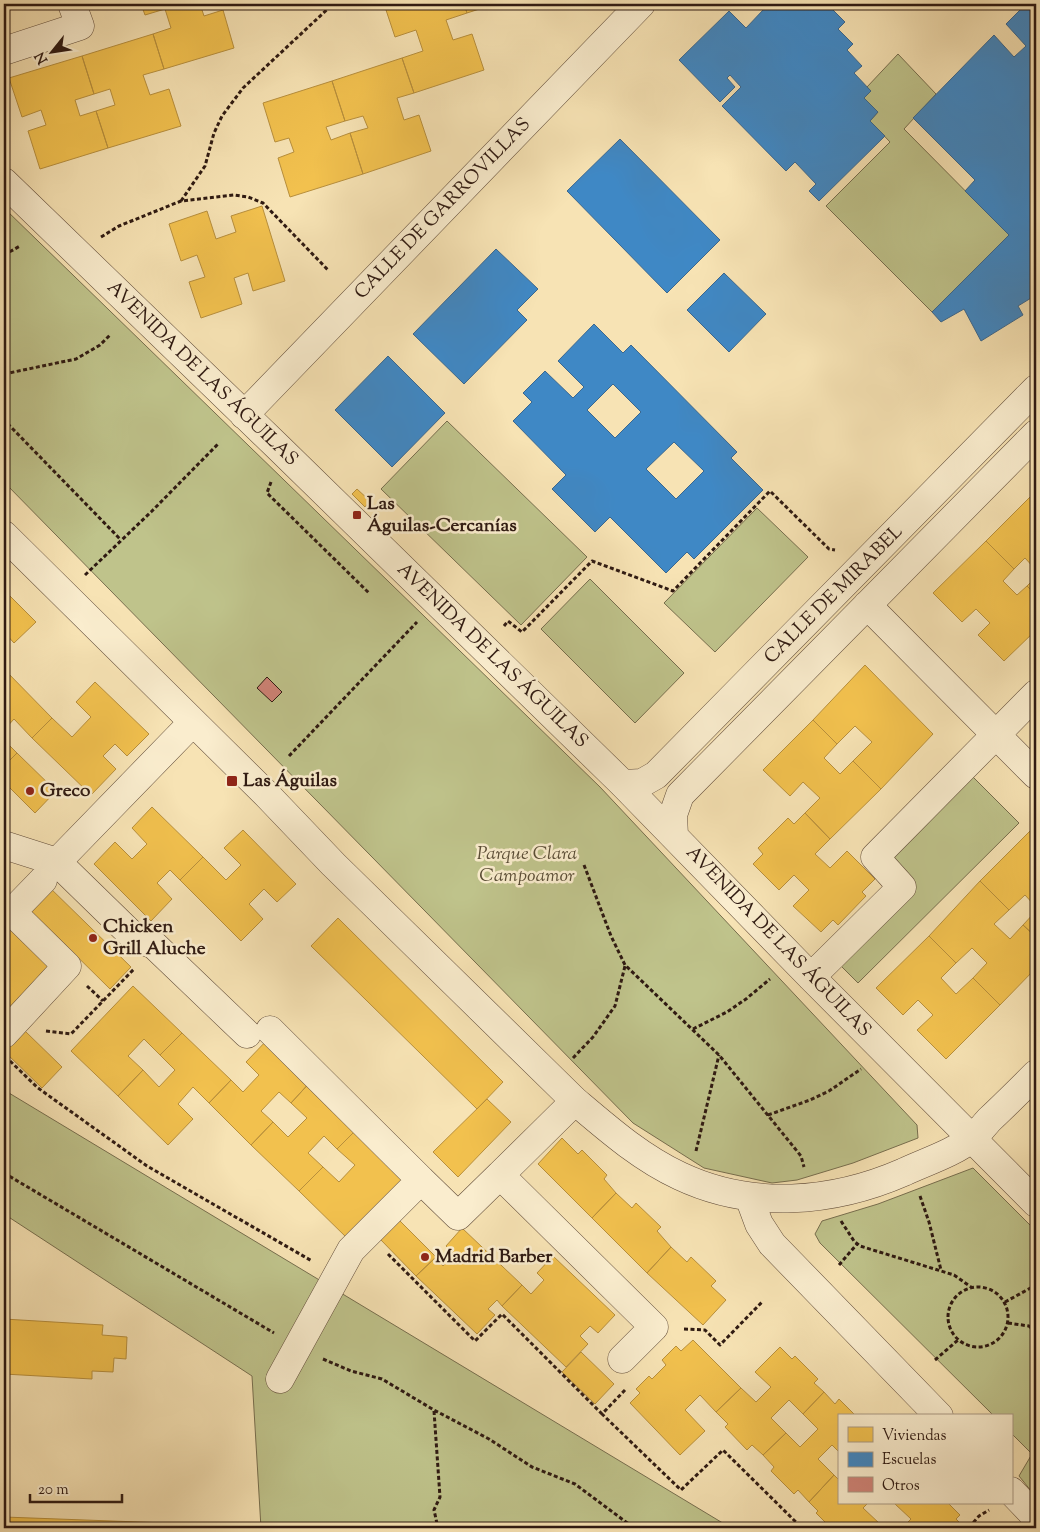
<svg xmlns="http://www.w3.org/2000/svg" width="1040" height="1532" font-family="'Sorts Mill Goudy',serif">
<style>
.green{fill:#bfc38b;stroke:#776e4e}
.homes{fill:#f2c14e;stroke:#b88f3c}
.schools{fill:#3f88c5;stroke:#3a678f;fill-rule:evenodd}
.building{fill:#cf8377;stroke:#2f1a12}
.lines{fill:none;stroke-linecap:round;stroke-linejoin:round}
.minor-casing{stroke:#614c3a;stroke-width:29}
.path{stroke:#2f1a12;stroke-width:3;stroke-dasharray:4 2.5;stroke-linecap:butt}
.minor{stroke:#faedce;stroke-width:28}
.poi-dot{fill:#8f2418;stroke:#faedce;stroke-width:2}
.labels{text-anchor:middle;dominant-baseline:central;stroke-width:5;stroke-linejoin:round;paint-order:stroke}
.street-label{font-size:19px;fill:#2f1a12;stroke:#faedce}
.poi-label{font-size:19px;font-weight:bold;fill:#2f1a12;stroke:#faedce;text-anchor:start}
.park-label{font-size:19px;font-style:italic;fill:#5a4d36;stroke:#faedce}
</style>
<rect width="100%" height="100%" fill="#f7e3b4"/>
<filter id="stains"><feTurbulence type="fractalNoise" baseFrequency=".004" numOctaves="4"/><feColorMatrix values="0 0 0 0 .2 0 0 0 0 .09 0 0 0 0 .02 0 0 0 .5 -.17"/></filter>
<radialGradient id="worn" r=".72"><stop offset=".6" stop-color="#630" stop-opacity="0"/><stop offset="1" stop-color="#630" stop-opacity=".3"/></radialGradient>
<path class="green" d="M898,54L936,94L904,129L1009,235L932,312L826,206L890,142L870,121L878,112L864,98L871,91L867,87Z
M4,208L600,787L917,1125L918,1138L853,1163L797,1180L772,1183L704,1168L633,1123L4,482Z
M447,421L587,557L521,625L381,489Z
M757,508L808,557L715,652L664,603Z
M590,579L684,673L635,723L541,629Z
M968,772L1019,823L858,983L835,960L909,885L882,857Z
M4,1090L731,1528H261L252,1376L4,1214Z
M973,1168L1036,1231V1497L1019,1476L1032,1454L1011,1433V1416H994L820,1243L815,1234L822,1221L878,1204Z"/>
<path class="homes" d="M141,4H200L204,16L223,10L234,48L164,69L153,34L171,28L165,9L145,15Z
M384,4H464L467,13L446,20L453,40L472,34L484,70L414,93L402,58L423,51L416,30L395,37Z
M464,4H495L467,13Z
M153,34L164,69L143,75L150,95L169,89L181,126L108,148L96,111L115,105L110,89L94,94L82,56Z
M82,56L94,94L75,100L80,116L96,111L108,148L40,169L28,131L46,125L41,110L22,117L9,78Z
M402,58L414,93L397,98L404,120L419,115L431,151L363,174L350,133L368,128L363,116L345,121L332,81Z
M332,81L345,121L326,127L331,140L350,133L363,174L290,197L278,158L294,152L289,138L275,142L263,103Z
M262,206L285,281L253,291L248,273L234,278L242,304L201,318L189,282L205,277L197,255L181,261L169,224L207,211L216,239L236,232L231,216Z
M357,489L370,501L365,507L352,494Z
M1036,491V570L1025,558L1014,569L986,541Z
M986,541L1014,569L1003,581L1017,595L1027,586L1036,595V630L1004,661L978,635L990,623L976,609L962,622L933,593Z
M1036,577V595L1027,586Z
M4,590L36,622L14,643L4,632Z
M865,665L933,734L881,789L853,761L872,742L855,726L837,744L813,720Z
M4,669L52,718L32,738L14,719L4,730Z
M95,682L149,734L127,756L115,744L103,756L116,769L91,795L32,738L52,718L72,737L91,717L76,702Z
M813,720L837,744L824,758L840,774L853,761L881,789L830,839L805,813L820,798L803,782L790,796L763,770Z
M4,740L17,753L4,766Z
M17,753L56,791L35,813L4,782V766Z
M152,807L203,857L180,880L170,870L157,883L172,899L151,921L94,864L115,842L132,859L147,844L132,828Z
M805,813L830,839L815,854L830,868L847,851L875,879L862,892L866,896L838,925L833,920L821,932L793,906L809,890L794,875L779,890L753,864L763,854L758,848L788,818L794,824Z
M243,830L296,884L277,902L264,889L249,904L263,919L241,941L180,880L203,857L226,880L241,865L224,848Z
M1030,831L1036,838V907L1025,895L1009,910L980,881Z
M980,881L1009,910L994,924L1010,939L1023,925L1036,937V968L1000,1005L973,978L987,963L972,948L956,963L929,936Z
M46,884L131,967L110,989L25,905Z
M1036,911V937L1023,925Z
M4,916L54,964L4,1016Z
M338,918L503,1082L477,1109L311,946Z
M929,936L956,963L941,978L956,994L973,978L1000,1005L946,1059L917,1030L933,1015L918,1000L903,1015L876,988Z
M133,986L182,1033L160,1055L144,1039L128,1056L143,1070L118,1096L71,1051Z
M25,1031L62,1067L42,1088L5,1052Z
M182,1033L231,1080L209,1103L193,1087L178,1104L193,1119L168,1145L118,1096L143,1070L159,1087L175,1070L160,1055Z
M270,1037L313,1079L291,1103L279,1092L261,1111L273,1122L251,1145L209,1103L231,1080L243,1092L259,1075L246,1062Z
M313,1079L361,1125L337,1149L324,1136L308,1153L323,1167L299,1191L251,1145L273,1122L288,1137L307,1118L291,1103Z
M487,1099L511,1122L458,1177L433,1152Z
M361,1125L410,1175L348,1239L299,1191L323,1167L339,1182L355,1165L337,1149Z
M562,1138L578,1154L582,1150L607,1175L604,1179L616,1193L592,1218L538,1164Z
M616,1193L632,1208L636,1203L661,1227L657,1231L671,1247L647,1273L592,1218Z
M399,1220L436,1257L416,1276L380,1239Z
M462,1228L522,1285L502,1306L497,1300L488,1309L495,1315L477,1334L416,1276L436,1257L443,1266L454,1254L446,1246Z
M671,1247L687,1262L691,1257L716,1281L711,1286L726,1300L703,1325L647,1273Z
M553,1256L615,1315L598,1333L590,1326L580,1336L588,1344L566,1367L502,1306L522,1285L531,1294L544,1280L537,1273Z
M4,1319L103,1325L102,1335L127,1337L126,1359L114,1358L113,1372L92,1371V1379L4,1374Z
M693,1340L741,1388L716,1412L700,1395L685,1410L705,1431L680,1455L630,1403L640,1393L636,1389L649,1376L652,1379L666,1365L662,1360L676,1346L681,1351Z
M780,1347L792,1359L795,1356L818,1379L814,1383L824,1392L803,1414L789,1400L771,1418L786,1433L763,1455L752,1445L747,1450L725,1427L728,1424L716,1412L741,1388L756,1402L771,1387L755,1372Z
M581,1352L614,1384L595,1404L562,1372Z
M824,1392L835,1404L839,1399L856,1416H839V1452L832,1445L818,1459L834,1475L809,1502L798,1490L794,1494L771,1471L774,1467L763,1455L786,1433L800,1447L818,1429L803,1414Z
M834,1475L839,1480V1503H868L863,1508L880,1524L875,1528H831L816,1513L818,1511L809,1502Z
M896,1503H948L960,1515L956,1519L965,1528H902L911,1519L895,1504Z
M4,1517L220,1525V1528H4Z"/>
<path class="schools" d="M758,4H827L845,22L838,29L853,44L847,50L862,66L854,73L871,91L864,98L878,112L870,121L885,136L819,201L809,191L816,184L795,162L786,171L722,106L741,87L730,75L727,78L735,87L720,102L679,60L729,11L746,28L764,9Z
M1026,4H1036V295L1018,306L1023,315L981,341L964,309L941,322L932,312L1009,235L965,191L975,180L913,118L994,35L1014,57L1026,46L1006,24Z
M620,139L720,240L667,293L567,191Z
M496,249L538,289L517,310L527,320L464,384L413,334Z
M724,273L766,314L729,352L687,310Z
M594,324L623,353L631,345L737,452L731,458L763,490L694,559L687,552L666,573L610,517L595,532L552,489L566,475L513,421L532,402L523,393L545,371L573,398L584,387L558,361ZM613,384L641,412L615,438L587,410ZM674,442L704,471L676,499L646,469Z
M388,356L445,413L392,467L335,410Z"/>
<path class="building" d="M267,677L282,692L272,702L257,688Z"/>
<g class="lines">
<g class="minor-casing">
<path id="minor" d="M4,51L80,26L72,4
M4,182L279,448L623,784L811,977L1036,1203
M244,415L641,4
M4,535L268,796L333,864L575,1101C608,1129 641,1158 680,1176C752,1210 833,1203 904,1172C925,1162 954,1153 972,1138C979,1133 984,1125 990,1119C1006,1104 1021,1089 1036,1074
M867,605L1036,775
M623,784L642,783L656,775L1036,389
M674,836L673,815L680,795L1036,434
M4,845L57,862L134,937L154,945L247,1034
M57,862L193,722
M811,977L902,887L875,857L1036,694
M270,1030L421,1180L351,1250L280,1379
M4,1034L67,966L12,912L43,880
M575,1101L500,1175L654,1327L622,1359
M421,1180L458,1216L500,1175
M749,1197L759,1224L772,1244L939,1416
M1011,1491L1035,1516L1034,1528"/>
</g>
<path class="path" d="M181,201L205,166L214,133L222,116L243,88L333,4
M101,237L119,226L181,201L234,195L248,197L263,203L328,270
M4,255L20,246
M4,374L76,359L100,345L111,334
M4,411L8,424L121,540
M271,482L267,493L370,594
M85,575L152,511L218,444
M504,626L508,621L522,632L592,561L673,591L770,491L829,549L835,550
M289,756L417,622
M584,865L611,936L625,965L719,1055L801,1156L804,1167
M87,986L103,1001
M693,1029L727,1012L746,999L770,979
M46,1031L71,1034L134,969
M573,1058L593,1037L615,1006L625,966
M10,1061L38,1088L147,1166L312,1261
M768,1115L810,1100L829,1091L861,1069
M696,1151L719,1055
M4,1173L274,1333
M920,1196L929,1222L941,1270
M841,1221L854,1241L860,1246L954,1275L971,1287
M388,1254L475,1341L502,1314L602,1414
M839,1265L857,1244
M948 1317a30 30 0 1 1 60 0a30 30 0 1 1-60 0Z
M1005,1302L1036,1285
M1008,1323L1029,1326L1036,1333
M684,1329L705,1330L720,1345L763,1301
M323,1359L351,1371L382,1379L434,1410L489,1439L532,1467L575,1484L634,1528
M935,1360L958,1340
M625,1390L602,1414L681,1490L723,1450L802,1528
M434,1411L440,1497L434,1510L438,1528
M974,1528L972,1524L979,1516L989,1510"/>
<use href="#minor" class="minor"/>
</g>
<g class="poi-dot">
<rect x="352" y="510" width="10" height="10" rx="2.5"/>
<rect x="226" y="775" width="12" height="12" rx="2.5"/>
<circle cx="30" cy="791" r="5"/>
<circle cx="93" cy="938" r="5"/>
<circle cx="425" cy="1257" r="5"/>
</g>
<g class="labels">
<g class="street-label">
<text transform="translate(443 209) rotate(-46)">CALLE DE GARROVILLAS</text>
<text transform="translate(202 374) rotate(44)">AVENIDA DE LAS ÁGUILAS</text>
<text transform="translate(834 595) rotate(-45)">CALLE DE MIRABEL</text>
<text transform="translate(492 656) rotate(44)">AVENIDA DE LAS ÁGUILAS</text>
<text transform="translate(778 942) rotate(46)">AVENIDA DE LAS ÁGUILAS</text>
</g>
<g class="poi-label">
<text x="367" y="504">Las<tspan x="367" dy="22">Águilas-Cercanías</tspan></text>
<text x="243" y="781">Las Águilas</text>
<text x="40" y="791">Greco</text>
<text x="103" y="927">Chicken<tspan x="103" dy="22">Grill Aluche</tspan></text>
<text x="435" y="1257">Madrid Barber</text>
</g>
<g class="park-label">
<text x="527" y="854">Parque Clara<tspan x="527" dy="22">Campoamor</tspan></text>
</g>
</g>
<rect width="1040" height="1532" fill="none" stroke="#f7e3b4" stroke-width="20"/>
<rect x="5" y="5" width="1030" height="1522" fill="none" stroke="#2f1a12" stroke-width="2.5"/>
<rect x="10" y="10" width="1020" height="1512" fill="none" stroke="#2f1a12"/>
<rect x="838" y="1414" width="175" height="90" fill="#faedce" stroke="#a99983"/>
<rect x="848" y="1427" width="25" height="15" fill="#f2c14e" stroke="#a99983"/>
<text x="882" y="1440" font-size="15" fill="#2f1a12">Viviendas</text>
<rect x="848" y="1452" width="25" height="15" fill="#3f88c5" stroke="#a99983"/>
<text x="882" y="1464" font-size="15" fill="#2f1a12">Escuelas</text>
<rect x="848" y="1477" width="25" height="15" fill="#cf8377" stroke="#a99983"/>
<text x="882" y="1490" font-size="15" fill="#2f1a12">Otros</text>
<g transform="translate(52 52) rotate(240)" stroke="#faedce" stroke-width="4" paint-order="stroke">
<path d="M0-4L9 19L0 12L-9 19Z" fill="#2f1a12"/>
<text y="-8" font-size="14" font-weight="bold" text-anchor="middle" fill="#2f1a12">N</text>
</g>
<path d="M30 1494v8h92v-8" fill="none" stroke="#2f1a12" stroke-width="2.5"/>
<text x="38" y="1494" font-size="15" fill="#2f1a12" stroke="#faedce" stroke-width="4" paint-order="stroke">20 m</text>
<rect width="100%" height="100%" filter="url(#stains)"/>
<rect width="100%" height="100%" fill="url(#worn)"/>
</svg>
